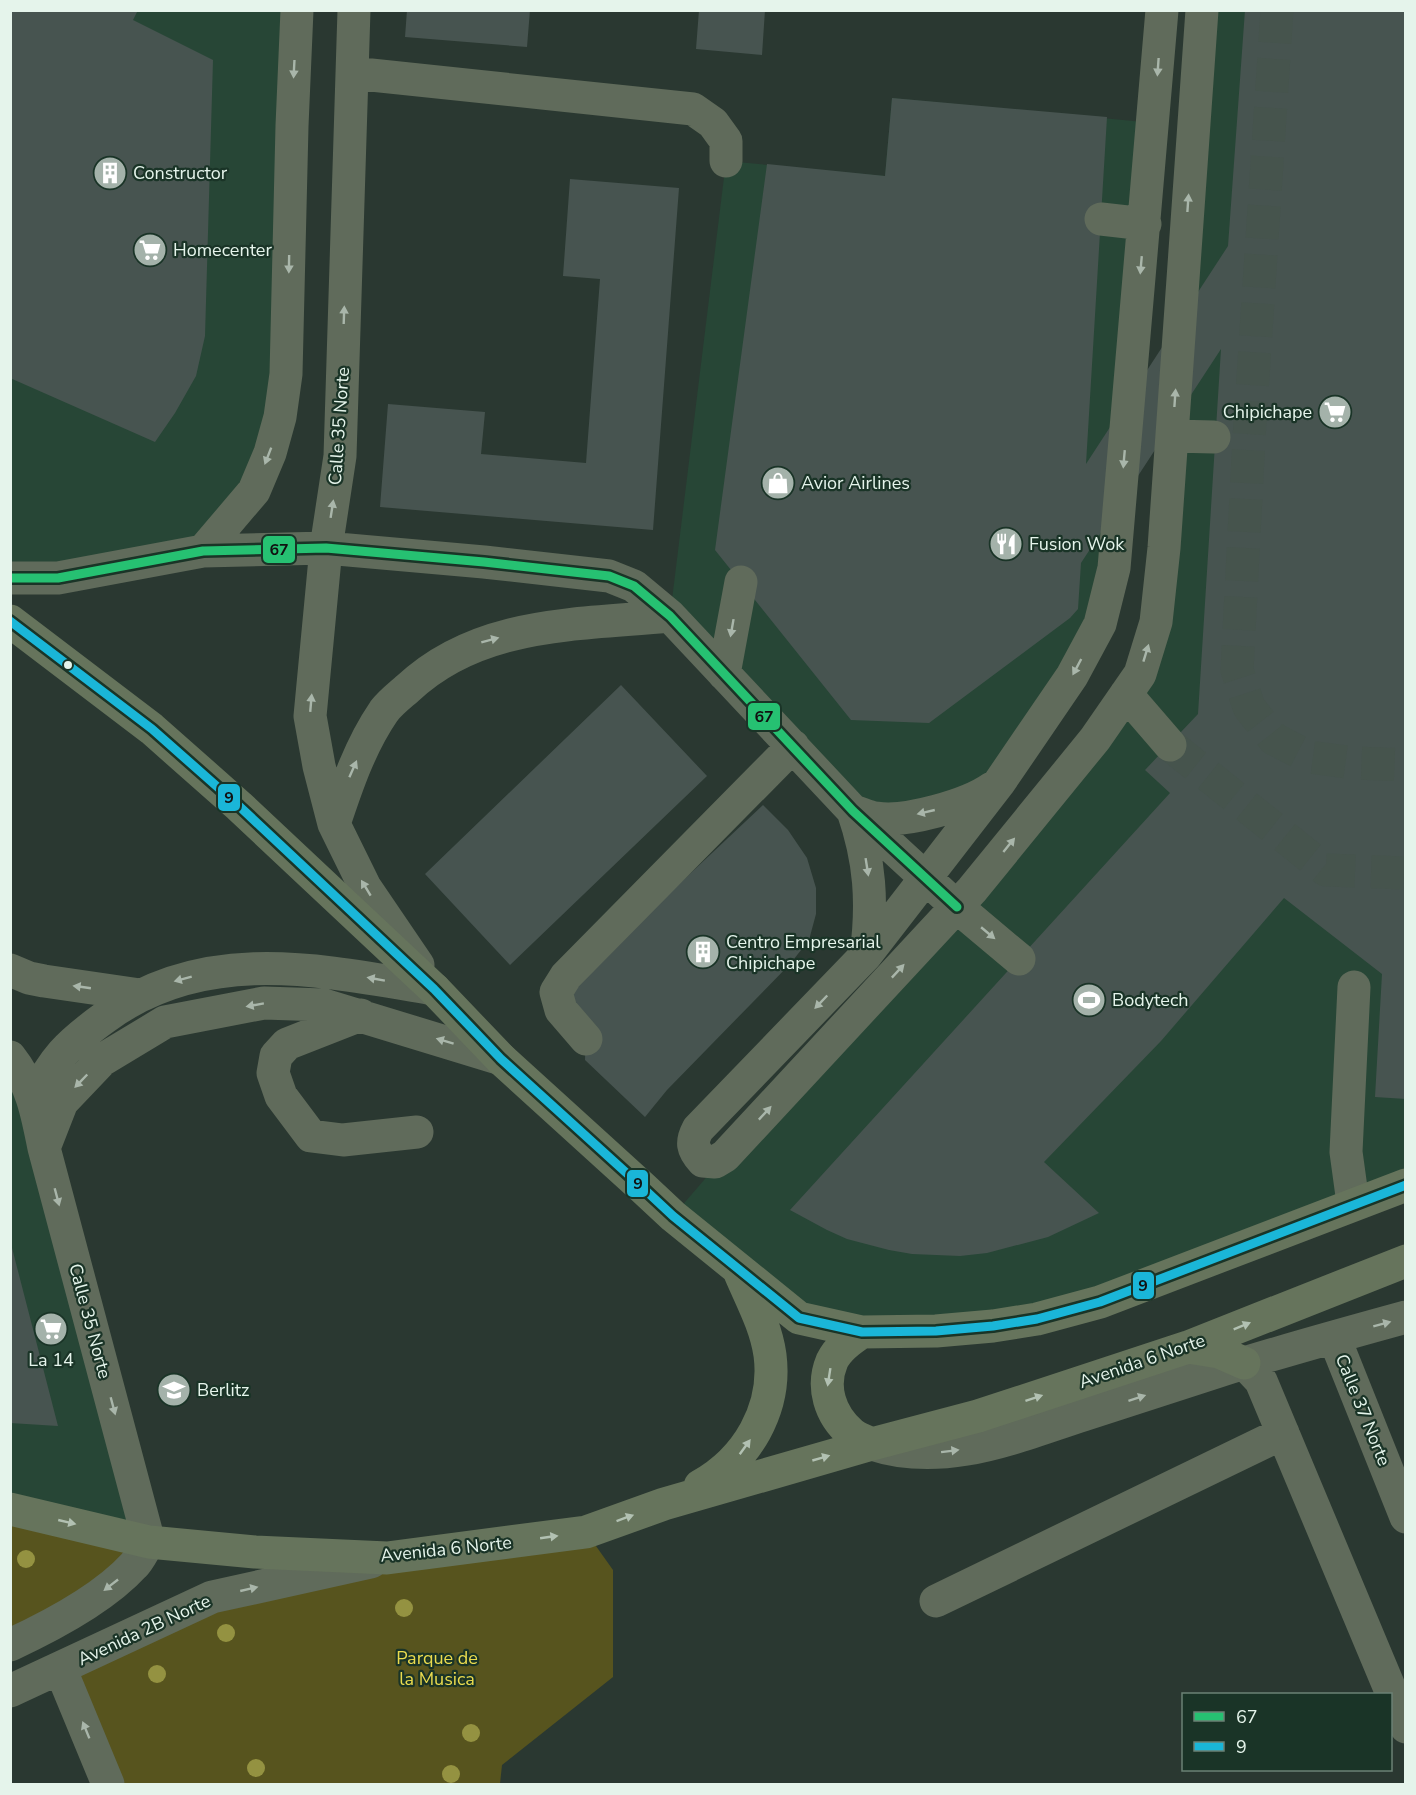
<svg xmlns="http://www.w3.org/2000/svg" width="1416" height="1795" font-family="'Nunito Sans',sans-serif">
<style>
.built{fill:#274636}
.green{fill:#57541e}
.building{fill:#475450}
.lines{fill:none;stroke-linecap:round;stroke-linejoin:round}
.minor-tunnel{stroke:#46544d;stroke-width:33;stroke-dasharray:33 16;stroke-linecap:butt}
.minor{stroke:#606b5b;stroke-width:33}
.major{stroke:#66745c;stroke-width:33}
.bus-1-casing{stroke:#1a3427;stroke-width:14}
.bus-2-casing{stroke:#1a3427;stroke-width:14}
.bus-1{stroke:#26c172;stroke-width:9}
.bus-2{stroke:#1ab6d8;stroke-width:9}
.tree{fill:#949241}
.oneway{fill:#a9b6aa}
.oneway2{fill:#b2c1b2}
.bus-dot{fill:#e5f4eb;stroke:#1a3427;stroke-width:2}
.labels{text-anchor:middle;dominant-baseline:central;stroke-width:4.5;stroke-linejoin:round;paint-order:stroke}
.poi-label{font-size:18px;fill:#e5f4eb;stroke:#1a3427;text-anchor:start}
.street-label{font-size:18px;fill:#e5f4eb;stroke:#1a3427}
.park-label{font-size:18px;fill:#eadb4e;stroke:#1a3427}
.line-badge{stroke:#1a3427;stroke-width:2}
.pale-badge-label{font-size:16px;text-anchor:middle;font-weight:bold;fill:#111}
</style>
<rect width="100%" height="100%" fill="#2a3831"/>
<path class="built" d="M11,11H297L280,417L203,551L11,578Z
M1202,11H1405V1185L1061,1314L799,1318L673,1216L1140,674Z
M892,98L1154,123L1114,568L999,783L876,818L670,616L726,161L885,176Z
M10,1057L149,1542L11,1509Z"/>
<path class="green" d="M11,1509L149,1542L11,1645Z
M586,1532L613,1570V1677L502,1765L500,1784H108L60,1668L212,1597Z"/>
<path class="building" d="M10,10H138L133,20L213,60L205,336L196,376L175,413L155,442L10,378Z
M407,10H530L527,47L405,37Z
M699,10H765L762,55L696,49Z
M1245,10H1406V1099L1375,1097L1382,974L1284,898L1161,1041L1044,1162L1099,1213L1048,1237L987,1253L960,1256L912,1254L889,1250L847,1239L827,1230L790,1210L1170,793L1145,770L1198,714L1221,349L1081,563L1078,609L1070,618L929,723L851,720L715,550L767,164L885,176L892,98L1107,117L1086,464L1228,246Z
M570,179L679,188L653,530L380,507L388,404L485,412L481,454L586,463L600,279L563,276Z
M621,685L707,776L510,965L425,874Z
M763,805L788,830L807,858L816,888V914L809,940L790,964L667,1090L645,1117L585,1060L586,1022L571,1004L573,984Z
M10,1244H11L58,1426L10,1423Z"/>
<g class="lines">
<path class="minor-tunnel" d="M1277,10L1249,438L1237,670L1249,707L1274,739L1309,757L1354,763L1406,765
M1170,745L1326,870L1406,873"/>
<path class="minor" d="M354,10L340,456L326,548L310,716L319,766L334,824L365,887L418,965
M1162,10L1114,568L1100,624L1072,676L999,783L866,955L698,1129C691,1142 692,1149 703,1161L715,1162L725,1156L972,890L1095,739L1140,674L1156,622L1164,548L1202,10
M352,73L693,109L713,123L726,141V161
M1101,219L1145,224
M1172,436L1214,437
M203,551L254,491L270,453L280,417L286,374L292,126L297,10
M10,578H58L203,551L326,548L484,562L609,576L634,586L670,616L853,811L957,907L1019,959
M724,674L741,582
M1126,694L1170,745
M853,811C861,813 868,817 876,818C905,823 968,805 992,788
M853,811C870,860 873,903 866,955
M334,824C347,785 360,746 384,711C390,703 399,696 407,689C479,621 577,625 670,616
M10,970L29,978L44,981L140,995
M361,1015L287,1044L276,1056L273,1073L281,1096L311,1136L343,1140L417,1132
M586,1039L561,1010L556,992L566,976L793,746
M10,1057C33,1086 37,1114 44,1148L149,1542C144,1549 140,1559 134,1565C104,1598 51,1626 10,1645
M34,1099C53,1059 68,1044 104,1018C204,944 321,970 434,989
M44,1148L62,1102L102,1060L165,1022L264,1003L324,1005L501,1059
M1353,1203L1346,1152L1354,987
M1334,1337L1406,1517
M1244,1363L1261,1381L1406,1727
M872,1444C944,1468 1015,1437 1083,1415C1130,1400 1176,1385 1222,1370C1282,1351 1344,1334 1406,1317
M936,1601L1283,1433
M60,1668L108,1784
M10,1691L212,1597L371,1562"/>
<path class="major" d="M10,621L152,729L239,806L434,989L501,1059L643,1188L673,1216L799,1318L862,1332L936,1331L993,1326L1037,1319L1100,1302L1406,1185
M862,1332C851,1339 838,1348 832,1361C821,1387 830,1415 851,1433C856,1438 865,1441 872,1444
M1188,1347L1219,1352L1244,1363
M700,1486C747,1460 777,1409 770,1355C766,1326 751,1299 740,1273
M10,1509L149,1542L255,1552L387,1558L586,1532L664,1504L872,1444L978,1416L1188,1347L1406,1261"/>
<g class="bus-1-casing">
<path id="bus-1" d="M10,578H58L203,551L326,548L484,562L609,576L634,586L670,616L853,811L957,907"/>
</g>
<g class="bus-2-casing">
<path id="bus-2" d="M10,621L152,729L239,806L434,989L501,1059L643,1188L673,1216L799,1318L862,1332L936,1331L993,1326L1037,1319L1100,1302L1406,1185"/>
</g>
<use href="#bus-1" class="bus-1"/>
<use href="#bus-2" class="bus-2"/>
</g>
<g class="tree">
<circle cx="26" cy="1559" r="9"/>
<circle cx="404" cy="1608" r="9"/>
<circle cx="226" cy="1633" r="9"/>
<circle cx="157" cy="1674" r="9"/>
<circle cx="471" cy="1733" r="9"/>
<circle cx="256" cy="1768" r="9"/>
<circle cx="451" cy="1774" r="9"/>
</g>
<defs><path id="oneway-solid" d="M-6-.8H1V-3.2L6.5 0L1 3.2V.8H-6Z" transform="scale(1.5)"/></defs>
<g class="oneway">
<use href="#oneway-solid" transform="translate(1158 67) rotate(94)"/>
<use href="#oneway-solid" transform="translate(294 69) rotate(93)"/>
<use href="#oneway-solid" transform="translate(1188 203) rotate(-86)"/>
<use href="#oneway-solid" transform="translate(289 264) rotate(91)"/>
<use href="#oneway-solid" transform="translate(1141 265) rotate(95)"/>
<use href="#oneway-solid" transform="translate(344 315) rotate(-88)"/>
<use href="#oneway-solid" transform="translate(1175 398) rotate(-86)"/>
<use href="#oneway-solid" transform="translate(268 456) rotate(111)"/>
<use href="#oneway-solid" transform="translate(1124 459) rotate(95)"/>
<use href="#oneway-solid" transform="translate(332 509) rotate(-81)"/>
<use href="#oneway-solid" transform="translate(732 628) rotate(100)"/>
<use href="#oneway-solid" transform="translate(490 640) rotate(-15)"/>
<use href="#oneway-solid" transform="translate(1146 653) rotate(-73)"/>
<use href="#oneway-solid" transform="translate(1077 667) rotate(118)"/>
<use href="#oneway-solid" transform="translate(311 703) rotate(-85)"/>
<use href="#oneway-solid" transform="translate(353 769) rotate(-66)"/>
<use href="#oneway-solid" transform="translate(926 812) rotate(167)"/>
<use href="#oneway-solid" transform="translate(1009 845) rotate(-51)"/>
<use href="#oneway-solid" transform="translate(867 867) rotate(81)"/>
<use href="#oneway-solid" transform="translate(366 888) rotate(-121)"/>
<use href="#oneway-solid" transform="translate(988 933) rotate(40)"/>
<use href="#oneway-solid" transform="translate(898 971) rotate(-47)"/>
<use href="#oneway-solid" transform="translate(183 979) rotate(165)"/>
<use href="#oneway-solid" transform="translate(376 979) rotate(-170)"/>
<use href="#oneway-solid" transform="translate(82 987) rotate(-172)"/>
<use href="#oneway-solid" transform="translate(821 1002) rotate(134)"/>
<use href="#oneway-solid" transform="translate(255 1005) rotate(170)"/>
<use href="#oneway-solid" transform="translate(445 1041) rotate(-163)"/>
<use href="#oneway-solid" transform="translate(81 1081) rotate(134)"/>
<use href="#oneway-solid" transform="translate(765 1113) rotate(-47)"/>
<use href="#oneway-solid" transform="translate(57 1197) rotate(75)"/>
<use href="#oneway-solid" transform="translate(1382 1324) rotate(-15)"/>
<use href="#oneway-solid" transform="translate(1137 1398) rotate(-18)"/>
<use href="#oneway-solid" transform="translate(113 1406) rotate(75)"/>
<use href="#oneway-solid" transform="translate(950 1451) rotate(-7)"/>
<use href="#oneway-solid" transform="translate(111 1585) rotate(142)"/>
<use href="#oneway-solid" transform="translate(249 1589) rotate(-13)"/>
<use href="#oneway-solid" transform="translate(86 1730) rotate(-112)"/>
</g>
<g class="oneway2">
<use href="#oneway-solid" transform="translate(1242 1326) rotate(-22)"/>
<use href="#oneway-solid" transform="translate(829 1377) rotate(99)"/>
<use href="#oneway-solid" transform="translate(1034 1398) rotate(-18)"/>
<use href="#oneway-solid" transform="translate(745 1447) rotate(-54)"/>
<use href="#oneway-solid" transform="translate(821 1458) rotate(-16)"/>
<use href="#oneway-solid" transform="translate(625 1518) rotate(-20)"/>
<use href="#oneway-solid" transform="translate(67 1522) rotate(13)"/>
<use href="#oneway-solid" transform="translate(549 1537) rotate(-8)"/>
</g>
<defs>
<g id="building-disc" transform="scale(1.725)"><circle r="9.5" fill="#a4b2aa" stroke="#1a3427"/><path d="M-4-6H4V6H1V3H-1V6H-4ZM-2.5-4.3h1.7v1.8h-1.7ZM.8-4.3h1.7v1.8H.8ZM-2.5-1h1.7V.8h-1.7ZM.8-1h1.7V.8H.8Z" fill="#fff"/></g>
<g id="supermarket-disc" transform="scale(1.725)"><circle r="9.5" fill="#a4b2aa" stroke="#1a3427"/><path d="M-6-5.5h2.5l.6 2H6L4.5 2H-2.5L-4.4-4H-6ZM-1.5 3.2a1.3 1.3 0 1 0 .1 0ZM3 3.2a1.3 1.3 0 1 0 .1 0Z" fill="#fff"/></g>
<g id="shop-disc" transform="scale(1.725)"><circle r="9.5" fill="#a4b2aa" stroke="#1a3427"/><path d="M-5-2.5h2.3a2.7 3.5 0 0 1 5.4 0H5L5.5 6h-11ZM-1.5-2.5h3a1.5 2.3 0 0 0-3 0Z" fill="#fff"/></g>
<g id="restaurant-disc" transform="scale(1.725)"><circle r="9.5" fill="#a4b2aa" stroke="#1a3427"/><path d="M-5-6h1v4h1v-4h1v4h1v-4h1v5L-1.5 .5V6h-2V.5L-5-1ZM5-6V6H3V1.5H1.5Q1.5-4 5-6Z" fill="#fff"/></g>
<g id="stadium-disc" transform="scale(1.725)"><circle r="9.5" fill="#a4b2aa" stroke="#1a3427"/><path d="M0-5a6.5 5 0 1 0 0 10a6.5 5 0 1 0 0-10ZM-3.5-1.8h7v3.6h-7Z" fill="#fff"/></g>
<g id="university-disc" transform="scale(1.725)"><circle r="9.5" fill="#a4b2aa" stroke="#1a3427"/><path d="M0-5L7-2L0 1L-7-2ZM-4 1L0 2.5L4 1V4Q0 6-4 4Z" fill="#fff"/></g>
</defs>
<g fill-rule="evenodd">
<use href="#building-disc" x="110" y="173"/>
<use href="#supermarket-disc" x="150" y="250"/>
<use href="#supermarket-disc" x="1335" y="412"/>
<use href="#shop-disc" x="778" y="483"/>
<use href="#restaurant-disc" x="1006" y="544"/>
<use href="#building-disc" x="703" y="952"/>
<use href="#stadium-disc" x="1089" y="1000"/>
<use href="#supermarket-disc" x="51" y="1329"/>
<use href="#university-disc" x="174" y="1390"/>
</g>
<circle class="bus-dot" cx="68" cy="665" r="5"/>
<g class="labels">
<g class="poi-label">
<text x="133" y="173">Constructor</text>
<text x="173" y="250">Homecenter</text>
<text x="1312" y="412" text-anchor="end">Chipichape</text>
<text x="801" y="483">Avior Airlines</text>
<text x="1029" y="544">Fusion Wok</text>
<text x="726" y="942">Centro Empresarial<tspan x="726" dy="21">Chipichape</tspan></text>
<text x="1112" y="1000">Bodytech</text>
<text x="51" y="1360" text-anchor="middle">La 14</text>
<text x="197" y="1390">Berlitz</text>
</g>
<g class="street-label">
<text transform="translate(339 426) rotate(-86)">Calle 35 Norte</text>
<text transform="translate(90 1321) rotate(75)">Calle 35 Norte</text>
<text transform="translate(1142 1361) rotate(-19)">Avenida 6 Norte</text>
<text transform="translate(1363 1410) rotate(68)">Calle 37 Norte</text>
<text transform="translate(446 1549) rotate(-6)">Avenida 6 Norte</text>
<text transform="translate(144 1630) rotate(-25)">Avenida 2B Norte</text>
</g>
<g class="park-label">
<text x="437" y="1658">Parque de<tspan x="437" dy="21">la Musica</tspan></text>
</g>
</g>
<g class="line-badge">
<rect x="262" y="535" width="34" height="29" rx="6" fill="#26c172"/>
<rect x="747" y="702" width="34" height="29" rx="6" fill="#26c172"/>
<rect x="217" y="783" width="24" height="29" rx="6" fill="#1ab6d8"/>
<rect x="626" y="1169" width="23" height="29" rx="6" fill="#1ab6d8"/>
<rect x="1132" y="1271" width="23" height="29" rx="6" fill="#1ab6d8"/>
</g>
<g class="pale-badge-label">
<text x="279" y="555">67</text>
<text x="764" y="722">67</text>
<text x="229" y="803">9</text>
<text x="638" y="1189">9</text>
<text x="1143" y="1291">9</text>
</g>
<rect width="1416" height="1795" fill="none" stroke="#e5f4eb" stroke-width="24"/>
<rect x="1182" y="1693" width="210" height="78" fill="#1a3427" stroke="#6b8175" stroke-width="1.5"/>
<rect x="1194" y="1712" width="30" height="9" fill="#26c172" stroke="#6b8175" stroke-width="1.5"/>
<text x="1236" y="1723" font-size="18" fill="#e5f4eb">67</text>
<rect x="1194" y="1742" width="30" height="9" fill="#1ab6d8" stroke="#6b8175" stroke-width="1.5"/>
<text x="1236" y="1753" font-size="18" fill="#e5f4eb">9</text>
</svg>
